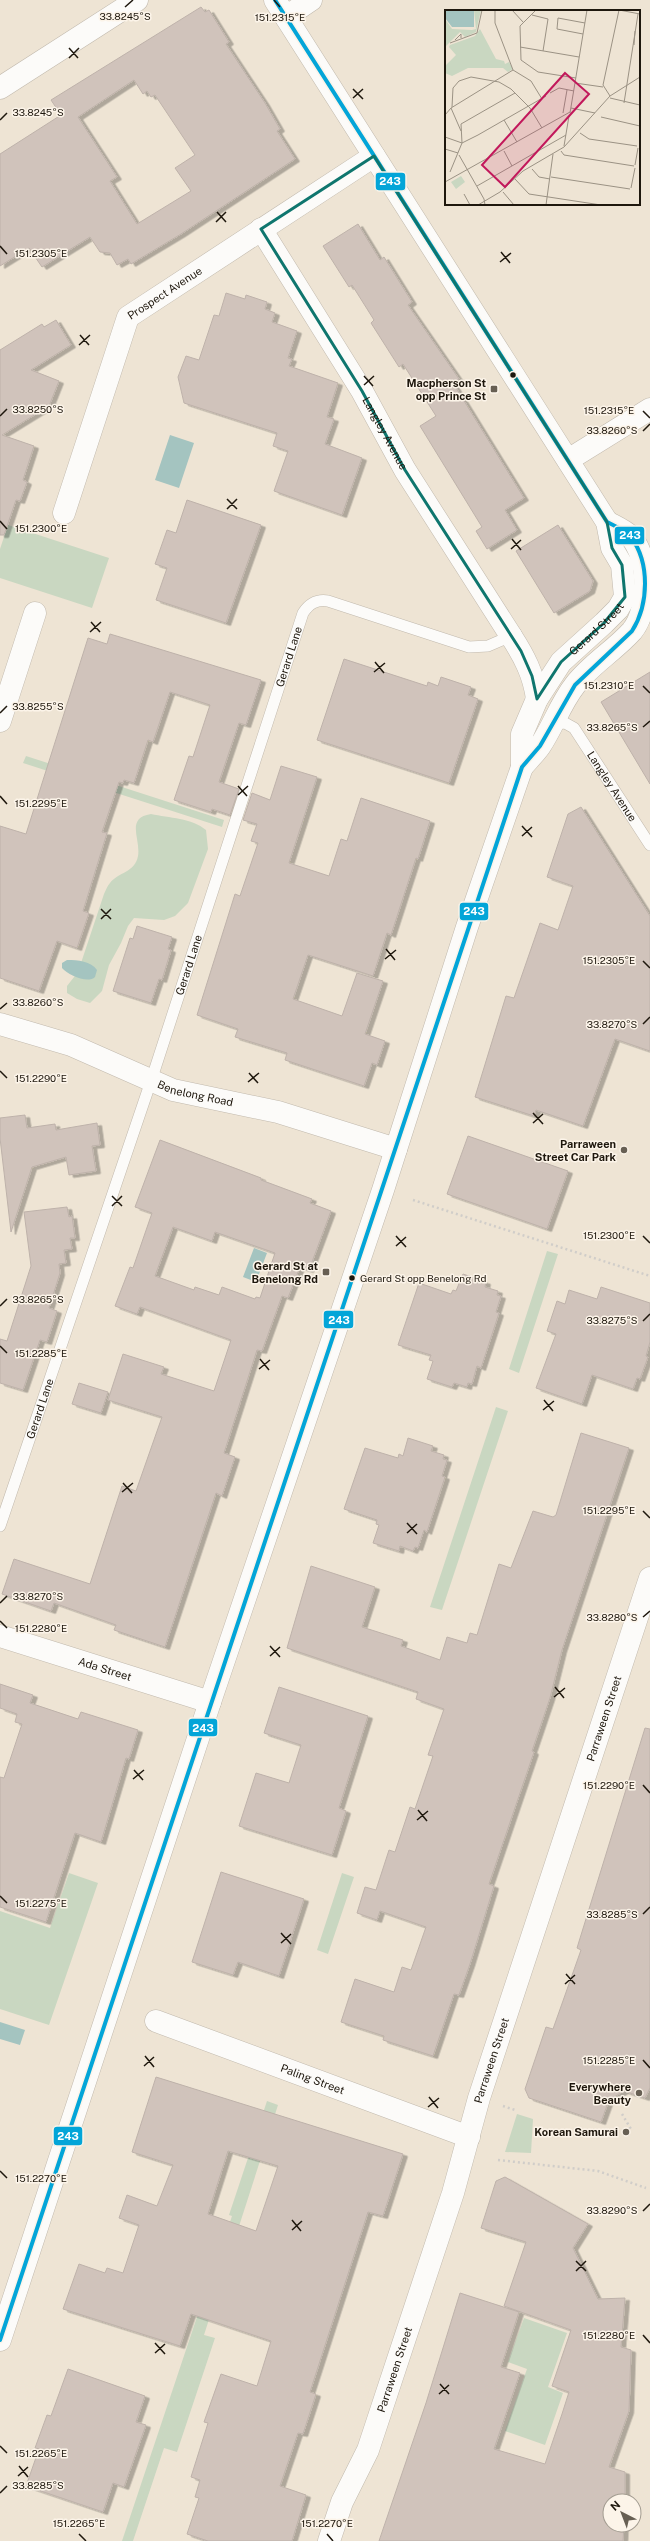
<svg xmlns="http://www.w3.org/2000/svg" width="650" height="2541" font-family="'Public Sans',sans-serif">
<style>
.green{fill:#c9d7c1}
.water{fill:#a4c4c0}
.building{fill:#d0c3bb;stroke:#beb2aa;fill-rule:evenodd;filter:url(#shadow)}
.lines{fill:none;stroke-linecap:round;stroke-linejoin:round}
.lane-casing{stroke:#c1b9ad;stroke-width:12}
.street-casing{stroke:#c1b9ad;stroke-width:23}
.secondary-casing{stroke:#c1b9ad;stroke-width:23}
.path{stroke:#d0cdc9;stroke-width:2.5;stroke-dasharray:2 3;stroke-linecap:butt}
.lane{stroke:#fcfbf9;stroke-width:11}
.street{stroke:#fcfbf9;stroke-width:22}
.secondary{stroke:#fcfbf9;stroke-width:22}
.bus-1-casing{stroke:#fcf4e9;stroke-width:7}
.bus-1{stroke:#03a5d8;stroke-width:4}
.marked{fill:none;stroke:#0f766e;stroke-width:3;stroke-linejoin:round}
.ticks{fill:none;stroke:#1e170d;stroke-width:1.5}
.bus-dot{fill:#1e170d;stroke:#fcf4e9;stroke-width:1.5}
.poi-dot{fill:#675f53;stroke:#fcf4e9;stroke-width:1.5}
.labels{text-anchor:middle;dominant-baseline:central;stroke-width:3;stroke-linejoin:round;paint-order:stroke}
.bus-label{font-size:10px;fill:#1e170d;stroke:#fcf4e9;text-anchor:start}
.street-label{font-size:11px;fill:#1e170d;stroke:#fcf4e9}
.poi-label{font-size:11px;font-weight:bold;fill:#1e170d;stroke:#fcf4e9;text-anchor:end}
.inset-road{fill:none;stroke:#9b9284;stroke-width:1}
.view{fill:#c2185b;fill-opacity:0.15;stroke:#c2185b;stroke-width:2}
.inset-edge{fill:none;stroke:#1e170d;stroke-width:2}
.ticks-label{font-size:10px;text-anchor:middle;fill:#1e170d;stroke:#fcf4e9;stroke-width:3;stroke-linejoin:round;paint-order:stroke}
.line-badge{stroke:#fcf4e9;stroke-width:1.5}
.badge-label{font-size:11px;text-anchor:middle;font-weight:bold;fill:#fff}
</style>
<defs>
<filter id="shadow"><feDropShadow dx="4.5" dy="2.5" stdDeviation="0" flood-color="#0004"/></filter>
</defs>
<rect width="100%" height="100%" fill="#eee4d4"/>
<path class="green" d="M8,525L109,558L92,608L0,578V549Z
M26,756L224,820L222,827L23,763Z
M151,814C169,818 192,818 206,830L208,849L188,903L175,916L164,920L134,918L128,926L121,943L109,965L102,991L90,1003L77,999L67,993V986L78,972L104,894C106,890 107,886 110,883C118,872 135,873 138,856C141,839 125,818 151,814Z
M547,1251L558,1254L519,1373L509,1369Z
M496,1407L508,1411L442,1610L430,1607Z
M69,1873L98,1883L49,2025L0,2009V1911L50,1928Z
M342,1873L354,1877L328,1954L317,1950Z
M267,2101L278,2105L204,2335L215,2338L177,2452L164,2448L133,2541H122L205,2293H207L232,2216L229,2215Z
M517,2114L533,2119L531,2153L505,2152Z
M524,2318L567,2333L548,2387L563,2393L545,2445L505,2431L527,2369L508,2362Z"/>
<path class="water" d="M170,435L194,443L179,488L155,480Z
M67,960C78,960 91,961 97,970L95,977C88,984 68,975 62,968V963Z
M254,1248L267,1253L256,1282L243,1277Z
M0,2022L25,2030L20,2045L0,2039Z"/>
<path class="building" d="M201,7L205,12L209,10L229,42L226,44L265,103L280,129L277,131L295,159L181,234L131,264L128,259L117,265L110,253L100,252L90,237L42,267L29,248L0,266V154L61,115L51,100ZM134,80L143,94L147,91L151,97L155,95L195,155L175,168L191,191L137,224L110,181L117,177L78,117Z
M358,224L380,260L384,257L412,302L408,305L459,379L453,383L524,498L505,510L517,530L487,549L476,531L482,527L420,426L436,416L403,364L399,367L371,323L374,320L352,285L349,287L323,246Z
M226,293L245,299L246,295L267,302L265,309L275,313L272,322L297,331L288,358L292,359L289,366L338,383L327,417L334,419L325,444L362,458L342,515L274,491L288,451L273,446L277,433L184,403L178,377L186,356L199,360L214,315L219,316Z
M56,320L71,345L31,370L59,381L49,406L2,435L34,446L23,480L27,482L20,501L16,500L4,535H0V350L42,324L44,327Z
M187,500L261,525L226,623L156,600L167,568L155,564L167,530L176,533Z
M558,525L593,581L590,591L554,613L516,551Z
M110,634L261,680L246,725L239,723L219,782L239,789L230,815L212,809L211,812L174,800L189,756L193,757L210,705L170,692L153,742L148,740L134,783L124,780L123,783L119,782L102,832L107,833L83,911L89,913L77,948L57,941L39,991L0,978V826L26,834L88,638L107,644Z
M344,659L427,686L428,682L438,686L441,677L471,687L468,695L478,699L449,783L317,740Z
M650,672V784L601,702Z
M281,766L317,777L289,863L329,876L341,839L347,841L361,798L430,821L418,859L416,858L391,935L387,933L373,976L308,955L293,999L342,1016L357,973L383,981L365,1034L385,1041L377,1065L372,1063L364,1086L285,1060L287,1053L235,1037L238,1029L197,1015L235,894L240,896L258,843L251,841L257,824L243,820L252,793L270,800Z
M581,807L650,916V1051L615,1039L583,1126L536,1110L534,1116L475,1097L506,996L514,998L540,923L558,930L573,886L547,877L568,814Z
M137,926L172,937L168,949L171,950L162,980L159,979L151,1003L113,991L130,938L133,939Z
M25,1115L27,1128L55,1124L56,1130L97,1123L100,1145L92,1146L96,1171L69,1175L66,1157L32,1167L11,1232L0,1138V1118Z
M468,1136L568,1171L547,1229L447,1194Z
M160,1140L261,1178V1180L312,1199L310,1203L331,1211L309,1270L300,1267L288,1298L282,1296L262,1351L257,1350L224,1453L235,1457L222,1496L216,1493L165,1647L114,1630L116,1625L54,1603L51,1611L2,1594L14,1559L90,1584L122,1486L136,1491L162,1417L108,1400L123,1354L164,1367L161,1374L214,1391L231,1340L140,1307L137,1314L115,1306L130,1267L133,1268L152,1213L135,1207ZM173,1227L212,1241L215,1232L275,1253L260,1298L256,1297L255,1299L222,1287L219,1295L195,1287L194,1290L155,1276Z
M67,1207L69,1217L72,1216L75,1238H70L72,1249L64,1250L66,1263L59,1264L60,1273L49,1308L57,1311L47,1342L40,1340L23,1390L0,1383V1339L7,1341L31,1266L24,1212Z
M463,1274L486,1282L485,1287L498,1291L497,1295L501,1296L496,1312L499,1313L481,1368L477,1366L472,1384L468,1383L467,1387L454,1383L452,1387L427,1379L433,1361L429,1360L431,1355L398,1345L419,1283L451,1294L453,1290L456,1291Z
M601,1287L650,1303V1342L646,1356L648,1357L640,1379L637,1378L633,1389L592,1375L582,1404L536,1388L556,1334L547,1331L557,1301L565,1304L569,1290L597,1299Z
M79,1383L108,1392L101,1413L72,1404Z
M581,1433L629,1448L562,1650L550,1698L532,1751L534,1752L489,1884L494,1886L470,1964L459,1995L454,1994L433,2056L383,2040L384,2036L341,2022L355,1979L394,1992L402,1967L411,1970L426,1927L380,1911L377,1920L357,1913L365,1887L376,1890L389,1850L395,1852L410,1807L415,1809L433,1756L428,1755L444,1709L416,1699L418,1692L287,1648L311,1566L375,1587L362,1627L403,1640L401,1646L440,1660L447,1637L467,1643L470,1633L477,1635L499,1564L511,1568L533,1511L553,1517L556,1515Z
M408,1438L433,1446L431,1451L444,1455L443,1459L447,1460L442,1476L445,1477L427,1532L424,1530L418,1548L415,1547L413,1551L400,1546L399,1551L373,1543L379,1525L376,1524L377,1520L344,1509L365,1448L398,1458L399,1454L403,1456Z
M0,1684L33,1695L30,1703L78,1719L81,1712L138,1730L129,1759L126,1758L101,1842L75,1833L46,1922L0,1907V1777L4,1778L22,1724L15,1722L17,1714L0,1708Z
M279,1687L368,1716L339,1808L346,1811L332,1855L239,1826L256,1773L289,1783L301,1745L264,1733Z
M645,1728L650,1729V2088L645,2098L624,2091L609,2100L601,2122L529,2098L525,2089L546,2027L553,2029L581,1950L577,1948Z
M221,1872L304,1899L279,1976L238,1962L233,1975L192,1962Z
M156,2077L403,2154L383,2216L368,2212L310,2392L316,2394L303,2434L298,2433L280,2486L306,2495L292,2541H208L187,2534L199,2498L195,2497L200,2480L191,2477L208,2423L204,2422L221,2374L257,2386L271,2341L191,2314L180,2346L63,2309L79,2264L105,2273L107,2268L123,2273L139,2225L119,2218L127,2195L157,2206L173,2165L132,2152ZM228,2151L278,2166L256,2231L208,2214Z
M505,2177L588,2224L573,2248L598,2299L625,2298L621,2347L631,2350L629,2411L609,2467L625,2472V2501H610V2525H624L623,2541H379L426,2403L460,2293L519,2312L501,2367L520,2373L494,2449L545,2464L562,2414L569,2392L552,2386L571,2330L504,2306L526,2242L481,2228L496,2181Z
M68,2369L145,2396L136,2422L146,2425L124,2487L113,2483L103,2512L26,2486L39,2449L35,2448L47,2415L51,2416Z"/>
<g class="lines">
<g class="lane-casing">
<g id="lane">
<path id="s1" d="M552,724L565,723L574,728L650,845"/>
<path id="s2" d="M0,1526L151,1081L303,613C309,604 316,599 328,601L469,647L488,646L511,636"/>
</g>
</g>
<g class="street-casing">
<g id="street">
<path d="M286,17L311,0"/>
<path d="M0,88L137,0"/>
<path id="s3" d="M261,229L362,391L405,470L511,636"/>
<path d="M568,460L650,409"/>
<path id="s4" d="M64,513L128,317L374,156"/>
<path d="M0,721L35,613"/>
<path id="s5" d="M0,1024L71,1045L173,1090L278,1112L396,1149"/>
<path id="s6" d="M0,1636L210,1702"/>
<path id="s7" d="M156,2021L469,2137"/>
<path id="s8" d="M329,2541L342,2502L368,2450L453,2193L479,2098L650,1578"/>
</g>
</g>
<g class="secondary-casing">
<g id="secondary">
<path d="M511,636C524,656 534,675 537,699"/>
<path d="M522,767C528,760 535,753 540,746C553,727 560,704 575,685C591,664 614,651 632,631C650,609 650,557 630,536C624,530 614,526 607,522"/>
<path id="s9" d="M0,2340L210,1702L383,1190L467,927L522,767V734L537,699L561,662L604,623L618,609L625,597L622,565L612,548L607,522L275,0"/>
</g>
</g>
<path class="path" d="M413,1200L650,1276
M503,2106L515,2110
M622,2114L631,2129
M498,2160L598,2171L646,2188"/>
<use href="#lane" class="lane"/>
<use href="#street" class="street"/>
<use href="#secondary" class="secondary"/>
<g class="bus-1-casing">
<path id="bus-1" d="M0,2340L522,767L540,746L575,685L632,631C649,604 650,563 631,537C625,530 615,526 607,522L275,0"/>
</g>
<use href="#bus-1" class="bus-1"/>
</g>
<path class="marked" d="M374,156L607,522L612,548L622,565L625,597L604,623L561,662L537,699L532,676L521,651L405,470L362,391L261,229Z"/>
<path class="ticks" d="M274,0L280,7M125,7L133,0M69,48L78,58M69,58L79,48M353,89L363,99M353,98L363,89M0,120L7,113M217,212L226,222M216,222L226,212M0,246L7,254M501,252L510,263M500,262L511,253M80,335L89,345M79,345L90,335M364,376L373,386M364,385L374,376M643,411L650,418M0,416L7,409M643,431L650,424M227,499L237,509M227,509L237,499M0,521L7,529M512,539L521,550M511,549L521,540M91,622L100,632M90,632L101,622M375,662L384,673M374,672L385,663M643,686L650,693M0,713L7,706M643,727L650,721M238,786L247,796M238,795L248,786M0,796L7,804M522,826L532,837M522,836L532,827M101,909L111,919M101,919L111,909M386,949L395,960M385,959L396,950M643,961L650,968M0,1009L7,1003M643,1024L650,1017M0,1071L7,1078M249,1073L258,1083M248,1082L259,1073M533,1113L543,1124M533,1123L543,1114M112,1196L122,1206M112,1206L122,1196M396,1236L406,1247M643,1236L650,1243M396,1246L406,1237M0,1306L7,1299M643,1321L650,1314M0,1346L7,1353M260,1359L269,1370M259,1369L270,1360M544,1400L553,1411M543,1410L554,1401M123,1483L132,1493M122,1492L133,1483M643,1511L650,1518M407,1523L417,1534M407,1533L417,1524M0,1603L7,1596M643,1617L650,1611M0,1621L7,1628M270,1646L280,1657M270,1656L280,1647M555,1687L564,1698M554,1697L565,1688M134,1770L143,1780M133,1779L144,1770M643,1785L650,1793M418,1810L427,1821M417,1820L428,1811M0,1896L7,1903M643,1914L650,1907M281,1933L291,1944M281,1943L291,1934M566,1974L575,1984M565,1984L575,1975M145,2056L154,2067M643,2060L650,2068M144,2066L154,2057M429,2097L438,2108M428,2107L439,2098M0,2171L7,2178M643,2211L650,2204M292,2220L301,2231M292,2230L302,2221M576,2261L586,2271M576,2271L586,2261M643,2335L650,2343M155,2343L165,2354M155,2353L165,2344M440,2384L449,2394M439,2394L449,2385M0,2446L7,2453M19,2466L28,2477M18,2476L28,2467M0,2493L7,2486M79,2534L86,2541M327,2534L333,2541"/>
<g class="bus-dot">
<circle cx="513" cy="375" r="3.5"/>
<circle cx="352" cy="1278" r="3.5"/>
</g>
<g class="poi-dot">
<rect x="490" y="385" width="8" height="8" rx="2"/>
<circle cx="624" cy="1150" r="4"/>
<rect x="322" y="1268" width="8" height="8" rx="2"/>
<circle cx="639" cy="2093" r="4"/>
<circle cx="626" cy="2132" r="4"/>
</g>
<g class="labels">
<g class="bus-label">
<text x="360" y="1278">Gerard St opp Benelong Rd</text>
</g>
<g class="street-label">
<text stroke="none"><textPath href="#s4" startOffset="250">Prospect Avenue</textPath></text>
<text stroke="none"><textPath href="#s3" startOffset="239">Langley Avenue</textPath></text>
<text stroke="none"><textPath href="#s9" startOffset="1821">Gerard Street</textPath></text>
<text stroke="none"><textPath href="#s2" startOffset="916">Gerard Lane</textPath></text>
<text stroke="none"><textPath href="#s1" startOffset="93">Langley Avenue</textPath></text>
<text stroke="none"><textPath href="#s2" startOffset="592">Gerard Lane</textPath></text>
<text stroke="none"><textPath href="#s5" startOffset="208">Benelong Road</textPath></text>
<text stroke="none"><textPath href="#s2" startOffset="124">Gerard Lane</textPath></text>
<text stroke="none"><textPath href="#s6" startOffset="110">Ada Street</textPath></text>
<text stroke="none"><textPath href="#s8" startOffset="868">Parraween Street</textPath></text>
<text stroke="none"><textPath href="#s8" startOffset="508">Parraween Street</textPath></text>
<text stroke="none"><textPath href="#s7" startOffset="167">Paling Street</textPath></text>
<text stroke="none"><textPath href="#s8" startOffset="184">Parraween Street</textPath></text>
</g>
<g class="poi-label">
<text x="486" y="383">Macpherson St<tspan x="486" dy="13">opp Prince St</tspan></text>
<text x="616" y="1144">Parraween<tspan x="616" dy="13">Street Car Park</tspan></text>
<text x="318" y="1266">Gerard St at<tspan x="318" dy="13">Benelong Rd</tspan></text>
<text x="631" y="2087">Everywhere<tspan x="631" dy="13">Beauty</tspan></text>
<text x="618" y="2132">Korean Samurai</text>
</g>
</g>
<g transform="translate(445 10)">
<rect width="195" height="195" fill="#eee4d4"/>
<path d="M29,0H36L31,22L20,27L15,22L0,37V9L7,19L27,20L31,19ZM35,19L51,49L59,51L60,54L64,52L68,59L63,62L58,58H23L7,66L0,63V56L11,45L4,37L5,35L30,26ZM16,166L20,172L11,179L6,172Z" fill="#c9d7c1"/>
<path d="M0,0H29V17H7L0,8Z" fill="#a4c4c0"/>
<path class="inset-road" d="M67,0L78,12M91,0L75,16L76,50L93,62L131,68M174,0L195,4M87,5L103,9L98,41M138,24L112,19L113,8L140,13M10,30L16,24V28M5,33L32,23L37,0M189,35L190,21M75,37L134,47M68,60L86,71L97,89M130,73L158,77M105,83L114,78L129,81M165,86L158,75L174,0M165,88L195,95M179,93L193,4M7,97L8,78L14,71L26,67L54,72L66,79L85,98L97,118M6,98L16,121M126,98L150,103M118,103L122,80M125,103L142,0M0,105L6,98L68,60L50,13V0M156,107L195,116M59,110L72,132M135,123L144,129L192,136M33,125L101,86M0,127L17,133M17,133L33,125M119,136L124,106M0,139L13,143M59,141L67,156M116,141L119,145L189,156M14,145L39,189L40,195M190,155L193,138M87,159L94,167L105,169M5,162L17,133L16,114L70,83M106,167L185,179M70,169L84,184L156,195M0,172L125,102M32,176L121,125M186,178L190,158M58,182L69,195M19,184L25,195M33,195L55,182L78,161L119,137L165,86L195,67M101,195L108,144"/>
<path class="view" d="M120,63L144,84L60,177L37,155Z"/>
<rect width="195" height="195" class="inset-edge"/>
</g>
<g class="ticks-label">
<text x="125" y="20">33.8245°S</text>
<text x="280" y="21">151.2315°E</text>
<text x="38" y="116">33.8245°S</text>
<text x="41" y="257">151.2305°E</text>
<text x="38" y="413">33.8250°S</text>
<text x="609" y="414">151.2315°E</text>
<text x="612" y="434">33.8260°S</text>
<text x="41" y="532">151.2300°E</text>
<text x="609" y="689">151.2310°E</text>
<text x="38" y="710">33.8255°S</text>
<text x="612" y="731">33.8265°S</text>
<text x="41" y="807">151.2295°E</text>
<text x="609" y="964">151.2305°E</text>
<text x="38" y="1006">33.8260°S</text>
<text x="612" y="1028">33.8270°S</text>
<text x="41" y="1082">151.2290°E</text>
<text x="609" y="1239">151.2300°E</text>
<text x="38" y="1303">33.8265°S</text>
<text x="612" y="1324">33.8275°S</text>
<text x="41" y="1357">151.2285°E</text>
<text x="609" y="1514">151.2295°E</text>
<text x="38" y="1600">33.8270°S</text>
<text x="612" y="1621">33.8280°S</text>
<text x="41" y="1632">151.2280°E</text>
<text x="609" y="1789">151.2290°E</text>
<text x="41" y="1907">151.2275°E</text>
<text x="612" y="1918">33.8285°S</text>
<text x="609" y="2064">151.2285°E</text>
<text x="41" y="2182">151.2270°E</text>
<text x="612" y="2214">33.8290°S</text>
<text x="609" y="2339">151.2280°E</text>
<text x="41" y="2457">151.2265°E</text>
<text x="38" y="2489">33.8285°S</text>
<text x="79" y="2527">151.2265°E</text>
<text x="327" y="2527">151.2270°E</text>
</g>
<g class="line-badge">
<rect x="375" y="172" width="31" height="19" rx="4" fill="#03a5d8"/>
<rect x="614" y="526" width="31" height="19" rx="4" fill="#03a5d8"/>
<rect x="459" y="902" width="30" height="19" rx="4" fill="#03a5d8"/>
<rect x="323" y="1310" width="31" height="19" rx="4" fill="#03a5d8"/>
<rect x="188" y="1718" width="30" height="19" rx="4" fill="#03a5d8"/>
<rect x="53" y="2126" width="30" height="20" rx="4" fill="#03a5d8"/>
</g>
<g class="badge-label">
<text x="390" y="185">243</text>
<text x="630" y="539">243</text>
<text x="474" y="915">243</text>
<text x="339" y="1324">243</text>
<text x="203" y="1732">243</text>
<text x="68" y="2140">243</text>
</g>
<g transform="translate(622 2513) rotate(318)"><circle r="19" fill="#fcf4e9" stroke="#a39c91"/>
<path d="M0-3L7 15L0 10L-7 15Z" fill="#675f53"/>
<text y="-6" font-size="11" font-weight="bold" text-anchor="middle" fill="#1e170d">N</text>
</g>
</svg>
